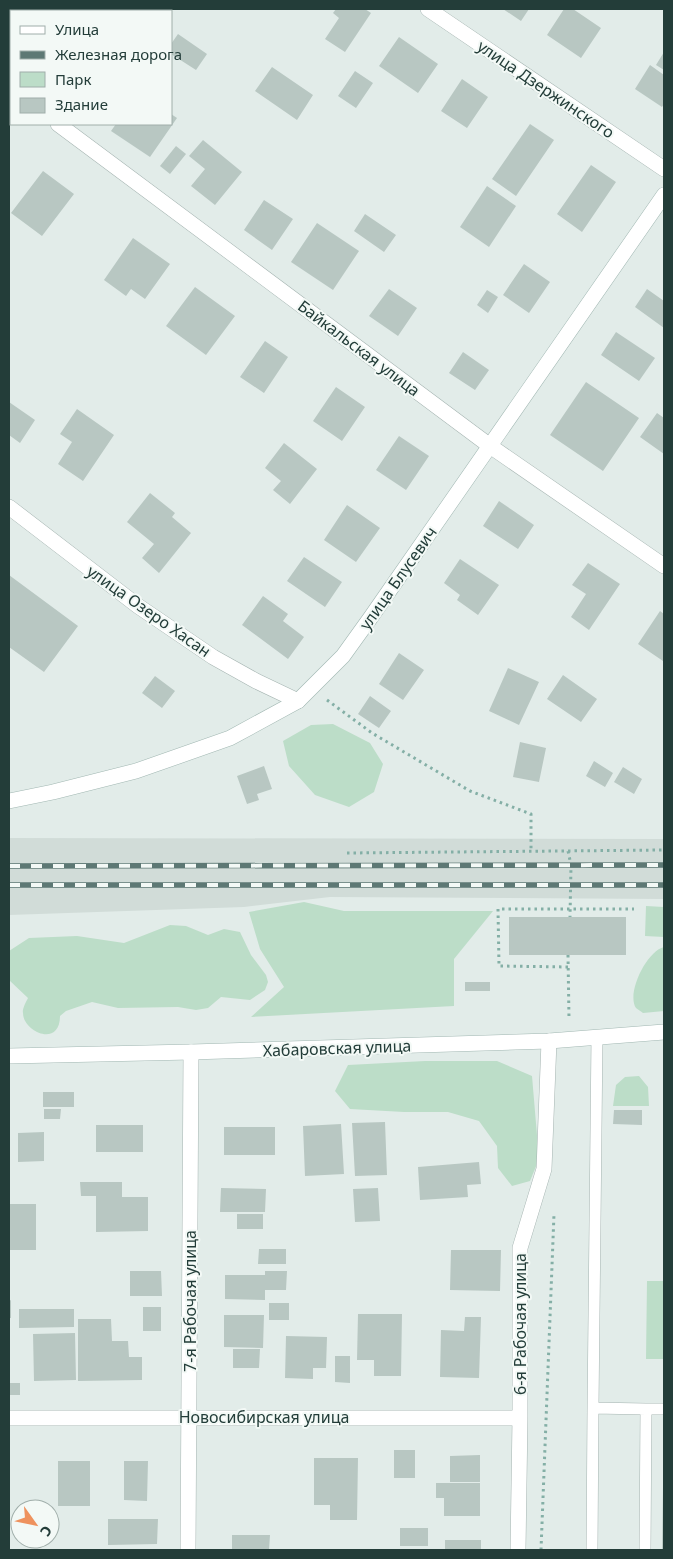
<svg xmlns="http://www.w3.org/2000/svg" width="673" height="1559" font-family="'Noto Sans',sans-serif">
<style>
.built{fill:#d1dcd8}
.green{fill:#bcddc8}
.building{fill:#b8c7c2}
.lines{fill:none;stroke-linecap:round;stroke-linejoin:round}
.lane-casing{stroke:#a5b4b1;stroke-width:12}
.street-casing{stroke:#a5b4b1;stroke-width:16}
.secondary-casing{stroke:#a1b7b2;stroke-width:16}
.path{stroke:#84afa6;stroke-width:3;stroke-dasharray:2.5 4;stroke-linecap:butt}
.lane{stroke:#fff;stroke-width:11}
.street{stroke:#fff;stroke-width:15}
.secondary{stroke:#fff;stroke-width:15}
.rail-casing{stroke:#5d7874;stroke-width:5.5}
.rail{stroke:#f3f9f6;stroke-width:4;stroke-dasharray:11;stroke-linecap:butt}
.labels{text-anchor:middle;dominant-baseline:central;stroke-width:4;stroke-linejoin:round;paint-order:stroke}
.street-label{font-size:16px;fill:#233d39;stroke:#f3f9f6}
</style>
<rect width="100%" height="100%" fill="#e2ece9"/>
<path class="built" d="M9,838L664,839V899L330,897L244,907L9,915Z"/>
<path class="green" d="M333,724L370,743L383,764L374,792L349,807L315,795L289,766L283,741L311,725Z
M304,902L344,911H493L454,959V1006L251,1017L284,987L260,949L249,912Z
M646,906L664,907V937L645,936Z
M170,925L186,926L208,935L224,929L240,932L251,955L266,975L268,982L265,990L250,1000L221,997L208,1008L196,1010L178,1007L118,1008L92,1002L66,1011L60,1016C60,1048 23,1032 23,1013C22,1009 26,1002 28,998L9,980V951L29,938L77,936L124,943Z
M664,947V1011L643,1013C641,1011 638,1010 636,1008C626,993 647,951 664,947Z
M425,1061H497L532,1076L539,1159L530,1181L512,1186L498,1168L497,1146L479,1121L448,1112H404L350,1109L335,1091L348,1065Z
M639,1076L648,1087L649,1106H613L616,1085L625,1077Z
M647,1281H664V1359H646Z"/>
<path class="building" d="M31,9H68L66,11H35Z
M336,9H365L371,13L345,52L325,39L339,18L333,13Z
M503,9H529L521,21Z
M564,9H573L601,28L581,58L547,35Z
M178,34L207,54L196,70L171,54V44Z
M399,37L438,64L418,93L379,66Z
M664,52V70L656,65Z
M650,65L664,75V104L662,107L635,89Z
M272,67L313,95L297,120L255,91Z
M355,71L373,83L356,108L338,96Z
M462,79L488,97L467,128L441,111Z
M171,114L177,118L150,157L111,131L116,124H171Z
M530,124L554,140L516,196L492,179Z
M203,140L242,172L215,205L191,186L205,169L189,156Z
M176,146L186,154L170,174L160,166Z
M591,165L616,182L582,232L557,214Z
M43,171L74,194L42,236L11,213Z
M487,186L516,206L489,247L460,227Z
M264,200L293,219L272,250L244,230Z
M365,214L396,235L384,252L354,231Z
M317,223L359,251L333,290L291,262Z
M133,238L170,264L145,299L131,289L126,296L104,280Z
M524,264L550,282L529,313L503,295Z
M195,287L235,316L206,355L166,326Z
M389,289L417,308L398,336L369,316Z
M647,289L664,301V328L635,307Z
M487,290L498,297L488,313L477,305Z
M616,332L655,358L639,381L601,355Z
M265,341L288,357L264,393L240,377Z
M463,352L489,370L475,390L449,373Z
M586,382L639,418L603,471L550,435Z
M336,387L365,407L342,441L313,421Z
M9,402L35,420L20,443L9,435Z
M77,409L114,435L83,481L58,464L72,442L60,434Z
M657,413L664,418V454L640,437Z
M399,436L429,456L406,490L376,470Z
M284,443L317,469L290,504L273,490L281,481L265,468Z
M150,493L175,513L172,517L191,533L159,573L142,558L154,544L127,522Z
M499,501L534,525L518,549L483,526Z
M347,505L380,528L356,562L324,540Z
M304,557L342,582L325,607L287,581Z
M460,559L499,585L478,615L457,600L460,595L444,583Z
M588,563L620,584L589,630L571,617L586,594L572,585Z
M9,575L78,626L44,672L9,647Z
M263,596L288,614L283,621L304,637L288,659L242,625Z
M660,611L664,614V659L663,661L638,644Z
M399,653L424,670L403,700L379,684Z
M508,668L539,682L519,725L489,711Z
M563,675L597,699L581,722L547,699Z
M155,676L175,691L162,708L142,693Z
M370,696L391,711L379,728L358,714Z
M520,742L546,748L539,782L513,777Z
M594,761L613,773L605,787L586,776Z
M264,766L272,789L257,794L259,800L247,804L237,776Z
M623,767L642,779L634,794L614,782Z
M509,917H626V955H509Z
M465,982H490V991H465Z
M43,1092H74V1107H43Z
M44,1109H61L60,1119H44Z
M614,1110H642V1125L613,1124Z
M385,1122L387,1175L355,1176L352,1123Z
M341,1124L344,1174L305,1176L303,1126Z
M96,1125H143V1152H96Z
M224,1127H275V1155H224Z
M44,1132V1161L18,1162V1133Z
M479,1162L481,1184L467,1185L468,1197L420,1200L418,1167Z
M80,1182H122V1197H148V1231L96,1232V1196H81Z
M221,1188L266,1189L265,1212H220Z
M378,1188L380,1221L355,1222L353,1189Z
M9,1204H36V1250H9Z
M237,1214H263V1229H237Z
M259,1249H286V1264H258Z
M451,1250H501L500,1291L450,1290Z
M130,1271H161L162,1296H130Z
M265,1271H287L286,1290H265V1300L225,1299V1275H265Z
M11,1300V1318H9V1301Z
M269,1303H289V1320H269Z
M143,1307H161V1331H143Z
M19,1309H74V1327L19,1328Z
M358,1314H402L401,1376H374V1360H357Z
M224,1315H264L263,1348L224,1347Z
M465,1317H481L479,1378L440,1377L441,1330L464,1331Z
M78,1319H111L112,1341H128L129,1357H142V1380L78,1381Z
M75,1333L76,1380L34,1381L33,1334Z
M286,1336L327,1337L326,1368H313V1379L285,1378Z
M233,1349H260L259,1368H233Z
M335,1356H350V1383L335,1382Z
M9,1383H20V1395H9Z
M394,1450H415V1478H394Z
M480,1455V1482H450V1456Z
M314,1458H358L357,1520H330V1505H314Z
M58,1461H90V1506H58Z
M124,1461H148L147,1501L124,1500Z
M436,1483H480V1516H444V1498H436Z
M663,1487H664V1550H662Z
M108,1519H158L157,1544L108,1545Z
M400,1528H428V1546H400Z
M232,1535H270L269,1550H232Z
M445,1540H481V1550H445Z"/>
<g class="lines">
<g class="lane-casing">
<path id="lane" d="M593,1408L597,1037
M646,1409H664
M592,1550L593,1408L646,1409L645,1550"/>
</g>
<g class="street-casing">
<path id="street" d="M428,9L664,169
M9,87L11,89
M58,124L490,446L664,566
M9,507L138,606L213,657L256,681L298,701
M9,1418H520
M188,1550L191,1052
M518,1550L520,1418V1248L544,1169L549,1041"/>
</g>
<g class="secondary-casing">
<path id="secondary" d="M9,801L53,792L136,771L230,738L298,701L343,656L371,617L664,195
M9,1056L191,1052L549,1041L664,1032"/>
</g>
<path class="path" d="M327,700L372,733L470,791L531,814V851
M568,851L571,865L570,917
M347,853L664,850
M568,955L569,1019
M568,967L499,966L498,909H634
M541,1550L554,1214"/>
<use href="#lane" class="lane"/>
<use href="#street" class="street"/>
<use href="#secondary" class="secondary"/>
<g class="rail-casing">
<path id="rail" d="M9,866L664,865
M9,885H664"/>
</g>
<use href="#rail" class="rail"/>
</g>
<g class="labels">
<g class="street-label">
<text transform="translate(546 89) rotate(34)">улица Дзержинского</text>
<text transform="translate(359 348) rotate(37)">Байкальская улица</text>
<text transform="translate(398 578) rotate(-55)">улица Блусевич</text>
<text transform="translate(149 611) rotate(35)">улица Озеро Хасан</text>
<text transform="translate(337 1048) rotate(-2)">Хабаровская улица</text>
<text transform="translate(190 1301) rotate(-90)">7-я Рабочая улица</text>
<text transform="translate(520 1324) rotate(-90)">6-я Рабочая улица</text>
<text x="264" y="1417">Новосибирская улица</text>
</g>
</g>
<rect width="673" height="1559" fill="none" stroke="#233d39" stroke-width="20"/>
<rect x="10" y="10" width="162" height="115" fill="#f3f9f6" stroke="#a0aeaa"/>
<rect x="20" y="26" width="25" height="8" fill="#ffffff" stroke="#a0aeaa"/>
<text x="55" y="35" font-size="15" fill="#233d39">Улица</text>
<rect x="20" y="51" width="25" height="8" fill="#5d7874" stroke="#a0aeaa"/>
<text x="55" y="60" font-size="15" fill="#233d39">Железная дорога</text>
<rect x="20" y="72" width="25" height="15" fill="#bcddc8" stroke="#a0aeaa"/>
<text x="55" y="85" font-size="15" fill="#233d39">Парк</text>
<rect x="20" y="98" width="25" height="15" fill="#b8c7c2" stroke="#a0aeaa"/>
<text x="55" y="110" font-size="15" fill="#233d39">Здание</text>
<g transform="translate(35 1524) rotate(123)"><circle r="24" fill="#f3f9f6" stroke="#a0aeaa"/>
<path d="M0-4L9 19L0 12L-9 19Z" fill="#ee925e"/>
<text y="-8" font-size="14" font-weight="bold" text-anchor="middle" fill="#233d39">С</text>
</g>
</svg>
